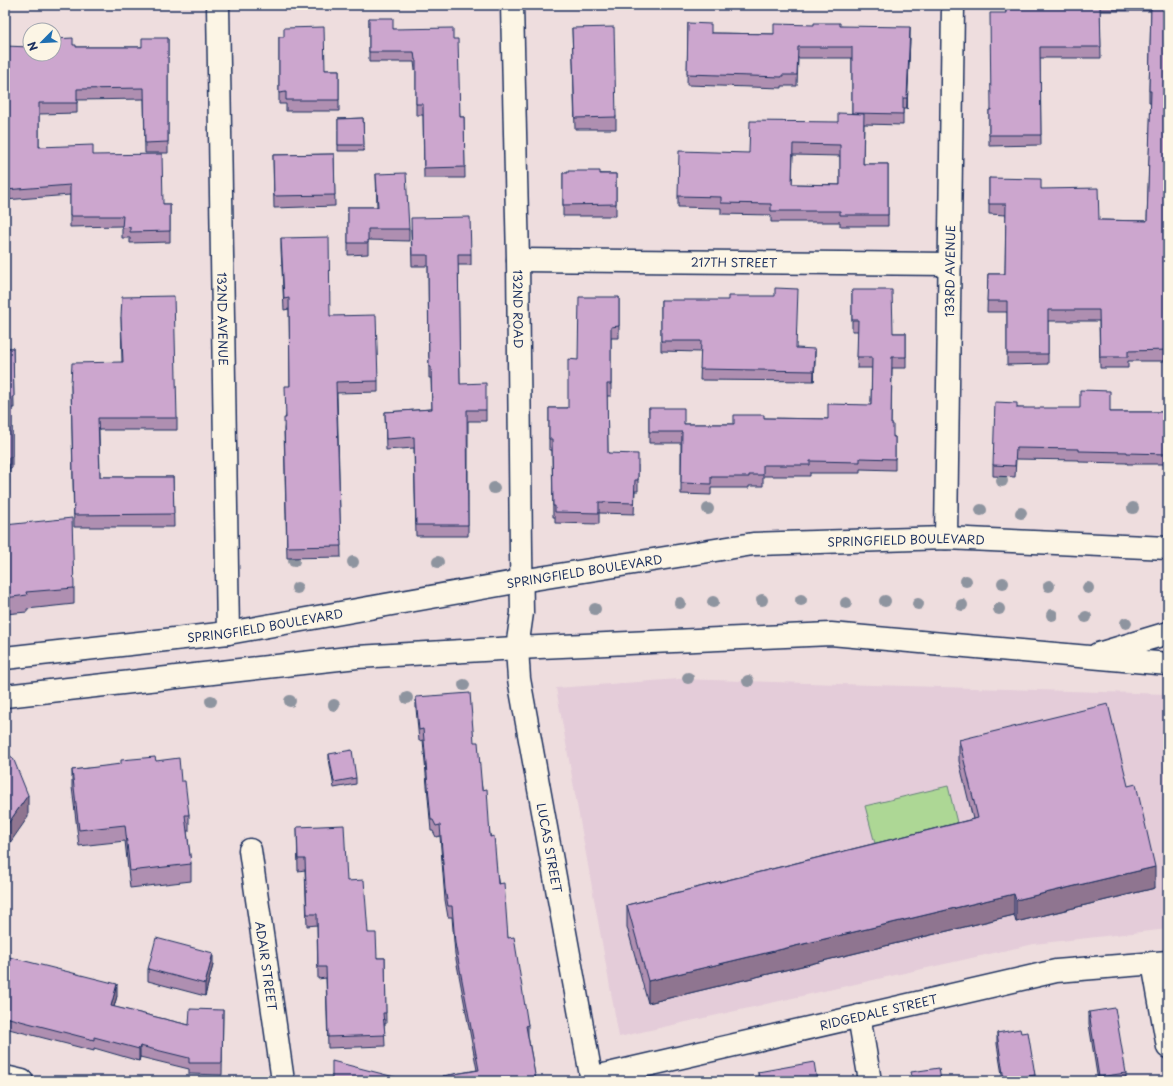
<svg xmlns="http://www.w3.org/2000/svg" width="1173" height="1086" font-family="'Playpen Sans',sans-serif">
<style>
.built{fill:#e4ccd9}
.green{fill:#add795;stroke:#64837a}
.lines{fill:none;stroke-linecap:round;stroke-linejoin:round}
.minor-casing{stroke:#1b2f5e;stroke-width:25}
.primary-casing{stroke:#1b2f5e;stroke-width:25}
.minor{stroke:#fcf5e5;stroke-width:22}
.primary{stroke:#fcf5e5;stroke-width:22}
.tree{fill:#8e949f}
.wall{fill:#af8fb1;stroke:#1b2f5e;fill-rule:evenodd}
.shaded-wall{fill:#8f7490;stroke:#1b2f5e}
.building{fill:#cca6ce;stroke:#1b2f5e;fill-rule:evenodd}
.labels{text-anchor:middle;dominant-baseline:central;stroke-width:4;stroke-linejoin:round;paint-order:stroke}
.street-label{font-size:12px;fill:#1b2f5e;stroke:#fcf5e5}
</style>
<rect width="100%" height="100%" fill="#eeddde"/>
<filter id="ink" filterUnits="userSpaceOnUse"><feTurbulence type="fractalNoise" baseFrequency=".025" numOctaves="2"/><feDisplacementMap in="SourceGraphic" scale="8" xChannelSelector="R" yChannelSelector="G"/><feConvolveMatrix kernelMatrix="1 2 1 2 8 2 1 2 1" color-interpolation-filters="sRGB"/></filter>
<g filter="url(#ink)">
<path class="built" d="M679,679L1168,694V929L1034,944L619,1037L556,688Z"/>
<path class="green" d="M948,786L960,835L878,855L865,806Z"/>
<g class="lines">
<g class="minor-casing">
<g id="minor">
<path id="s1" d="M218,5L228,633"/>
<path id="s2" d="M512,5L518,260L521,552L522,613L517,648L519,679L592,1081"/>
<path id="s3" d="M518,260L950,264"/>
<path id="s4" d="M946,538L953,5"/>
<path id="s5" d="M250,850L283,1081"/>
<path d="M1153,963L1168,1047"/>
<path d="M859,1016L870,1081"/>
<path d="M5,1077L22,1081"/>
<path id="s6" d="M591,1078L1056,971L1168,962"/>
</g>
</g>
<g class="primary-casing">
<g id="primary">
<path d="M1098,654L1168,633"/>
<path id="s7" d="M5,658L228,633L521,581L753,544L946,538L1168,548"/>
<path d="M5,696L357,657L517,648L831,634L1168,664"/>
</g>
</g>
<use href="#minor" class="minor"/>
<use href="#primary" class="primary"/>
</g>
<g class="tree">
<circle cx="1002" cy="481" r="6"/>
<circle cx="494" cy="488" r="6"/>
<circle cx="1133" cy="508" r="6"/>
<circle cx="708" cy="509" r="6"/>
<circle cx="981" cy="510" r="6"/>
<circle cx="1021" cy="513" r="6"/>
<circle cx="294" cy="561" r="6"/>
<circle cx="353" cy="562" r="6"/>
<circle cx="438" cy="562" r="6"/>
<circle cx="966" cy="581" r="6"/>
<circle cx="1003" cy="583" r="6"/>
<circle cx="1049" cy="586" r="6"/>
<circle cx="297" cy="588" r="6"/>
<circle cx="1088" cy="588" r="6"/>
<circle cx="762" cy="600" r="6"/>
<circle cx="801" cy="600" r="6"/>
<circle cx="885" cy="601" r="6"/>
<circle cx="713" cy="602" r="6"/>
<circle cx="680" cy="603" r="6"/>
<circle cx="846" cy="603" r="6"/>
<circle cx="918" cy="604" r="6"/>
<circle cx="962" cy="605" r="6"/>
<circle cx="595" cy="609" r="6"/>
<circle cx="999" cy="609" r="6"/>
<circle cx="1052" cy="615" r="6"/>
<circle cx="1086" cy="617" r="6"/>
<circle cx="1126" cy="623" r="6"/>
<circle cx="688" cy="678" r="6"/>
<circle cx="748" cy="681" r="6"/>
<circle cx="464" cy="685" r="6"/>
<circle cx="407" cy="698" r="6"/>
<circle cx="211" cy="701" r="6"/>
<circle cx="290" cy="701" r="6"/>
<circle cx="334" cy="705" r="6"/>
</g>
<path class="wall" d="M1006,5H1168V361H1128V368H1100L1099,321H1048V364L1007,365V312H987L988,274H1005L1006,215L989,214V178L1041,189L1099,220L1147,221L1151,102H1149V91L1151,11H1100L1101,58H1040L1041,145L989,146V110H991L1006,13Z
M369,18L393,29L453,39L460,117H464L465,178H424L423,115H416V70H415L414,62H369Z
M688,23L711,33L774,34L840,26L910,38L907,109H903V125L864,124L863,164H888V226H840V222H771V215L721,214V208L678,207V196L749,153L838,122L852,113V58H798L797,86H782V88L687,85ZM793,155L840,156V185L792,184Z
M572,28L616,117V129H575Z
M279,37L325,70H339V111H286V104H279Z
M168,38V153H145L144,99L77,100V113L39,114V147L93,155L163,204H170V242L130,243V238H122V226L70,227V195L5,200L6,245H5V46L30,54L73,45L76,47H142Z
M363,118L364,151H338V119Z
M334,154L335,206L274,208L273,155Z
M563,173L616,174V216H563Z
M376,174L409,229V241L368,240V254L348,255V207H377Z
M411,229L471,254V265H458L460,384L486,410V421H468V536H416L414,448L386,450L385,412L432,409L431,378H429L428,266H412Z
M281,238L330,316L378,381V392L337,393L341,557L287,558L284,429L290,386L289,309L284,310L281,249Z
M852,290L893,333H906V368H892L891,424L893,437H895V470L860,469V473H810V476H763V486H749V488H711V495L681,494V443H649V408L684,424H734L764,418L828,419L871,405L872,368H857L858,331H852Z
M619,297V338H611V396H607L608,453L638,465V491H635L634,514L599,513V524L555,523V517H553L552,450H549V408H568Z
M661,300L796,348L815,360L814,381L700,380L701,352L661,351Z
M121,317L177,418V430H99L100,477H173L174,527H74L71,384L122,362Z
M5,321L6,348H13L14,408H12V468H9V495L5,492Z
M1017,408L1110,412H1168V464H1127V463L1079,462V460L1016,459L1015,477L993,476V465Z
M5,525L74,588V604L27,609V612L5,614Z
M416,697L474,742L508,938L528,1025V1036L536,1081H443V1076L477,1070L455,954L452,917H448L445,900L440,836L436,837L433,831H431L423,740L419,741L416,708Z
M959,740L1128,786L1155,888L1016,922L1014,915L648,1003L627,927V905L973,819L959,761Z
M329,754L356,778V784L334,788L329,759Z
M156,761L181,781L189,815V831H187L191,864V881L130,888L125,841L79,846L72,787V770Z
M297,827L347,881L368,933L377,958H385L386,1024H384L385,1046L328,1048L326,978L318,979L317,925L307,926L305,870L298,871Z
M5,956L117,996L114,1007L189,1025L223,1010L222,1075L189,1074V1069L140,1057L139,1061L94,1048V1051L5,1028Z
M213,965L205,996L148,981V969Z
M1089,1012L1126,1073V1081H1098L1089,1024Z
M997,1033H1021L1035,1075V1081H1003L997,1044Z
M758,1072L817,1081H758Z"/>
<path class="shaded-wall" d="M910,27V38L907,109V98Z
M815,349V360L814,381V371Z
M28,795V817L5,850V828Z
M1155,867V888L1016,922V900Z
M1014,894V915L648,1003V981Z
M213,953V965L205,996V984Z
M117,984V996L111,1017V1006Z
M140,1046V1057L139,1061V1049Z"/>
<path class="building" d="M1006,5H1100L1101,47H1040L1041,135H989V110H991L990,13H1006Z
M1151,5H1168V350L1128,351V357H1100L1099,310H1048V354H1007V301H987L988,274H1005L1006,204H989V178L1041,179V189L1098,188L1099,220L1147,221L1151,91H1149Z
M369,18H393V29L453,28V39H458L460,117H464L465,167L424,168L423,104H416V60H415L414,52H369Z
M688,23L711,24V33L774,34V24L814,25V23H840V26L910,27L907,98H903V114L852,113V47H798L797,75H782V77L687,74Z
M324,27L325,70H339V100H286V92L279,93V37H284V28Z
M614,27L616,117L575,118L572,28Z
M73,38V45H76V47H142V38H168V142L145,143L144,88L77,89V103H39V147L93,145V155L162,154L163,204H170V231L130,232V227L122,228L123,216H70V185L5,190L6,234H5V46L30,47V54H54V39Z
M838,113L864,114L863,164H888V215H840V211H771V204L721,203V197L678,196L679,151L749,153L750,121L838,122ZM793,144L840,145V185L792,184Z
M363,118L364,145H338V119Z
M334,154L335,195L274,196L273,155Z
M568,171H600V174H616V204L563,205V173H568Z
M406,173L409,229H368V243H348V207H378L376,174Z
M470,217L471,254H458L460,384L486,383V410H467L468,525H416L414,437L386,439L385,412L432,409L431,367H429L428,255H412L411,218Z
M329,237L330,316L376,315L378,381L336,382L341,546L287,547L284,418H286L285,386H290L289,298L284,299L281,238Z
M775,288L798,289L796,348L815,349L814,371L700,369L701,341H661V300H728V296H775Z
M852,290H892L893,333H906V357H892L891,424H893V437H895V459L860,458V462L810,461V465H763V475H749V477H711V484L681,483L682,432H649V408H684V424H734V415H764V418L828,419V404L871,405L872,357H857L858,320H852Z
M174,296L177,418H98L100,477H173L174,514L74,515L71,384L72,363L123,362L121,317L122,297Z
M579,297H619V326L611,327V384H607L608,453L638,454V480H635L634,503L599,502V513L555,512V506H553L552,439H549V408H568V359L578,360Z
M5,321L6,348H13L14,397H12V457H9V484L5,481Z
M1080,390L1110,391V412H1168V454L1127,453V452L1079,451V449L1016,448L1015,466L993,465L995,402L1017,403V408H1080Z
M72,518L74,588L26,592L27,595L5,598V525Z
M470,693L474,742H478L482,790L487,789L490,837L494,836L498,884L504,883L508,938L514,937L528,1025L526,1026L534,1069L536,1081H444L443,1076L479,1070L455,943L452,906H448L445,889L440,825L436,826L433,820H431L423,729L419,730L416,697Z
M1108,704L1128,786L1136,784L1155,867L1016,900L1014,894L648,981L627,905L978,818L959,740Z
M352,750L356,778L334,782L329,754Z
M5,752L13,758L28,795L5,828Z
M155,757L156,761L179,758L181,781H185L189,815H185L191,864L130,871L125,825L79,830L72,770L121,764V760Z
M344,825L347,881L364,880L368,933H376L377,958H385L386,1013H383L385,1035L328,1037L326,967H318L317,914H307L305,859H298L297,827Z
M156,938L213,953L205,984L148,969Z
M5,956L117,984L111,1006L189,1025L190,1009L223,1010L222,1063H189V1058L140,1046L139,1049L94,1037V1040L5,1017Z
M1115,1008L1126,1073L1099,1077L1089,1012Z
M1020,1029L1021,1033L1028,1032L1035,1075L1004,1080L997,1033Z
M332,1061L410,1081H332Z
M814,1062L817,1081H760L758,1072Z
M939,1068L941,1081H913L911,1072Z"/>
</g>
<g class="labels">
<g class="street-label">
<text stroke="none"><textPath href="#s3" startOffset="216">217TH STREET</textPath></text>
<text stroke="none"><textPath href="#s4" startOffset="267">133RD AVENUE</textPath></text>
<text stroke="none"><textPath href="#s2" startOffset="304">132ND ROAD</textPath></text>
<text stroke="none"><textPath href="#s1" startOffset="314">132ND AVENUE</textPath></text>
<text stroke="none"><textPath href="#s7" startOffset="910">SPRINGFIELD BOULEVARD</textPath></text>
<text stroke="none"><textPath href="#s7" startOffset="586">SPRINGFIELD BOULEVARD</textPath></text>
<text stroke="none"><textPath href="#s7" startOffset="262">SPRINGFIELD BOULEVARD</textPath></text>
<text stroke="none"><textPath href="#s2" startOffset="846">LUCAS STREET</textPath></text>
<text stroke="none"><textPath href="#s5" startOffset="117">ADAIR STREET</textPath></text>
<text stroke="none"><textPath href="#s6" startOffset="295">RIDGEDALE STREET</textPath></text>
</g>
</g>
<rect width="1173" height="1086" fill="none" stroke="#fcf5e5" stroke-width="20"/>
<rect x="10" y="10" width="1153" height="1066" fill="none" stroke="#1b2f5e" stroke-width="1.5" filter="url(#ink)"/>
<g transform="translate(42 42) rotate(246)"><circle r="19" fill="#fcf5e5" stroke="#a2a6af"/>
<path d="M0-3L7 15L0 10L-7 15Z" fill="#1f6fb2"/>
<text y="-6" font-size="11" font-weight="bold" text-anchor="middle" fill="#1b2f5e">N</text>
</g>
</svg>
